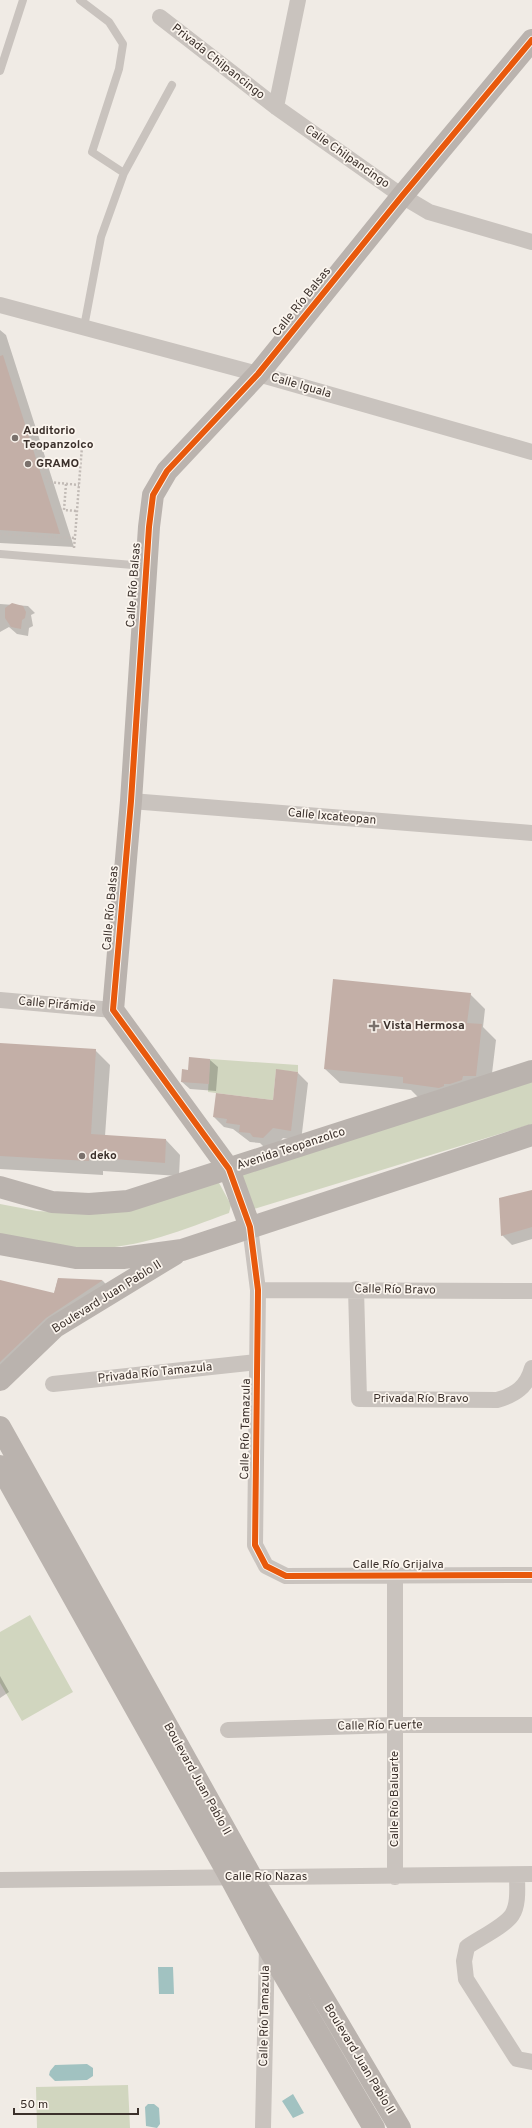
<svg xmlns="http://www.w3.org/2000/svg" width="532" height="2128" font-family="Overpass,sans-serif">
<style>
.green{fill:#d1d6bf}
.water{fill:#a1c2c1}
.shadow{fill:#0003}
.building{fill:#c3afa7}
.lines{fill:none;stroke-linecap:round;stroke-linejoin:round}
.path{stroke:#c2bbb6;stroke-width:2.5;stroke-dasharray:2 2;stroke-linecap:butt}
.lane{stroke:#c9c3be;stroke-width:8}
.street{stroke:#c9c3be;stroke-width:16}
.secondary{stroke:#bab3ae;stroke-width:22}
.cycleway-casing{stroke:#fbf5ee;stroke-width:8}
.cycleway{stroke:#e8590c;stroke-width:6}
.poi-dot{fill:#7a716c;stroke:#fbf5ee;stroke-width:1.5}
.labels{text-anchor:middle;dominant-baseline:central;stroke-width:3.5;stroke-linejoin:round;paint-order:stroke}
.street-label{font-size:12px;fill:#3b302b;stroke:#fbf5ee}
.poi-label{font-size:12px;font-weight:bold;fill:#3b302b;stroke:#fbf5ee;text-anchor:start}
</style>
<rect width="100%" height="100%" fill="#f0ebe5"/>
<path class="green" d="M210,1059L298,1065V1072L276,1070L273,1100L208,1092Z
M532,1077V1124L254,1209L235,1171Z
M218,1181L231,1205L229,1213C177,1232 123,1255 66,1247C44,1244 22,1239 0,1235V1204L37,1211L73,1213Z
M30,1615L73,1692L22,1721L0,1683V1632Z
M128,2085L130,2128H37L36,2087Z"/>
<path class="water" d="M158,1967H173L174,1994H159Z
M87,2064L93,2068V2076L87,2080L55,2081L49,2075L50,2071L55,2065Z
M293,2094L304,2113L293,2118L282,2101Z
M148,2104H154L159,2108L160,2124L157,2128L146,2126L145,2107Z"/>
<path class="shadow" d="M0,330L6,335L74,547L0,543Z
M0,604L28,606L35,613L31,615L33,626L29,628L28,636L17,634L9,627L0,632Z
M470,994L485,1009L483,1027L496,1040L490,1090L418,1097L411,1090L340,1083L325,1069Z
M0,1044L95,1050L110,1065L105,1136L166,1140L180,1155L179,1176L103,1171V1175L0,1169Z
M190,1058L210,1060L218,1067L216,1091L190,1089L182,1082L189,1071Z
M298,1073L308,1083L301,1141L283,1138L274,1148L264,1147L260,1143L250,1142L233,1129L224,1127L214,1117L274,1101Z
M532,1191V1239L512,1245L502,1235Z
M58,1279L103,1281L115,1294L0,1370V1281L54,1294Z
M0,1676L9,1692L0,1698Z"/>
<path class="building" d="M3,355L60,534L0,530V356Z
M12,603L23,606L26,612L25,618L22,620L21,629L11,627L5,618V608Z
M333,979L471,993L467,1023L482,1024L476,1076H463L462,1080L450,1084H444V1086L439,1088L403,1083V1077L324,1069Z
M0,1043L96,1049L91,1134L166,1139L165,1163L89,1157V1161L0,1156Z
M189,1057L210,1059L209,1084L181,1082L182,1069L188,1070Z
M276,1069L298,1072L291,1131L273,1128L263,1138L253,1137L250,1133L239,1132L240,1125L226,1123L227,1119L213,1117L216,1093L273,1100Z
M532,1190V1227L501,1236L499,1198Z
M58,1278L103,1280L46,1318L0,1362V1280L54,1293Z"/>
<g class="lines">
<path class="path" d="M66,484L64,510L77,511
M0,534L75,538
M74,548C77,514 79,481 82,447L34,444L48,482L79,485"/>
<path class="lane" d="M80,0L109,22L123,44L119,69L92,152L124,173
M0,71L23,0
M84,327L101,237L124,173L172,85
M0,554L145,566"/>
<path class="street" d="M160,17L276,107L402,196L429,212L532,242
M276,107L298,0
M0,305L258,374L532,452
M131,801L532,833
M0,1000L113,1010
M250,1227L258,1290L255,1545L266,1566L286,1576L532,1575
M356,1289L359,1399L497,1400C515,1395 527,1387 532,1368
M258,1290L532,1291
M53,1384L257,1362
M228,1730L395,1725H532
M517,1875C517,1887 519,1904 512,1915C505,1926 478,1939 467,1947L464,1961L466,1979L517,2059L532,2062
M395,1877V1577
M0,1880L532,1874
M263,2128L267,1945"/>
<path class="secondary" d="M0,1187L52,1202L89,1204L128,1201L532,1071
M250,1227L229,1169L113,1010L131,801L149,527L153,495L167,471L258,374L402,196L532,40
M0,1244L76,1258H123L182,1250L532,1135
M0,1380L55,1327L175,1254
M0,1427L251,1876L400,2128
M0,1466L230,1877L267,1946L374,2128"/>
<g class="cycleway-casing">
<path id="cycleway" d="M532,40L402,196L258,374L167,471L153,495L149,527L131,801L113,1010L229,1169L250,1227L258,1290L255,1545L266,1566L286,1576L532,1575"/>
</g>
<use href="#cycleway" class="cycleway"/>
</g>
<g class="poi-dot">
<circle cx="15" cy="438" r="4"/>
<circle cx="28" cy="464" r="4"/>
<path d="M372 1020h4v4h4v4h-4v4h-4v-4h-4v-4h4z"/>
<circle cx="82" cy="1156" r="4"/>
</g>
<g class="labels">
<g class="street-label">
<text transform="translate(218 62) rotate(38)">Privada Chilpancingo</text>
<text transform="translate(347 157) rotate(35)">Calle Chilpancingo</text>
<text transform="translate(302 302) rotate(-51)">Calle Río Balsas</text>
<text transform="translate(301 386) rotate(16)">Calle Iguala</text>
<text transform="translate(134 585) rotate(-86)">Calle Río Balsas</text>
<text transform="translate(332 817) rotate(5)">Calle Ixcateopan</text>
<text transform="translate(111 908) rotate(-85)">Calle Río Balsas</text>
<text transform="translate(57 1005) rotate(5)">Calle Pirámide</text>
<text transform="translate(291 1149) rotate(-18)">Avenida Teopanzolco</text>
<text transform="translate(395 1290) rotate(1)">Calle Río Bravo</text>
<text transform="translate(107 1297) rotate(-32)">Boulevard Juan Pablo II</text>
<text transform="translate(155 1373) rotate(-6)">Privada Río Tamazula</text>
<text x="421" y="1399">Privada Río Bravo</text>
<text transform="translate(246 1429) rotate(-89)">Calle Río Tamazula</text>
<text x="398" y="1565">Calle Río Grijalva</text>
<text transform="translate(380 1726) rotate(-1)">Calle Río Fuerte</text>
<text transform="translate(197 1779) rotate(61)">Boulevard Juan Pablo II</text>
<text transform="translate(395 1799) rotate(-90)">Calle Río Baluarte</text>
<text x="266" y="1877">Calle Río Nazas</text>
<text transform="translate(265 2016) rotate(-89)">Calle Río Tamazula</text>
<text transform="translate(359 2059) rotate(59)">Boulevard Juan Pablo II</text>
</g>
<g class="poi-label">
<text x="23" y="431">Auditorio<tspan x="23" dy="14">Teopanzolco</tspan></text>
<text x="36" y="464">GRAMO</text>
<text x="383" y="1026">Vista Hermosa</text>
<text x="90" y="1156">deko</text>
</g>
</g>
<path d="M14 2108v6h124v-6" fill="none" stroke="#3b302b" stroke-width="2"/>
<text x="20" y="2108" font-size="12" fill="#3b302b" stroke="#fbf5ee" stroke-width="3" paint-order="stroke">50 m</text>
</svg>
